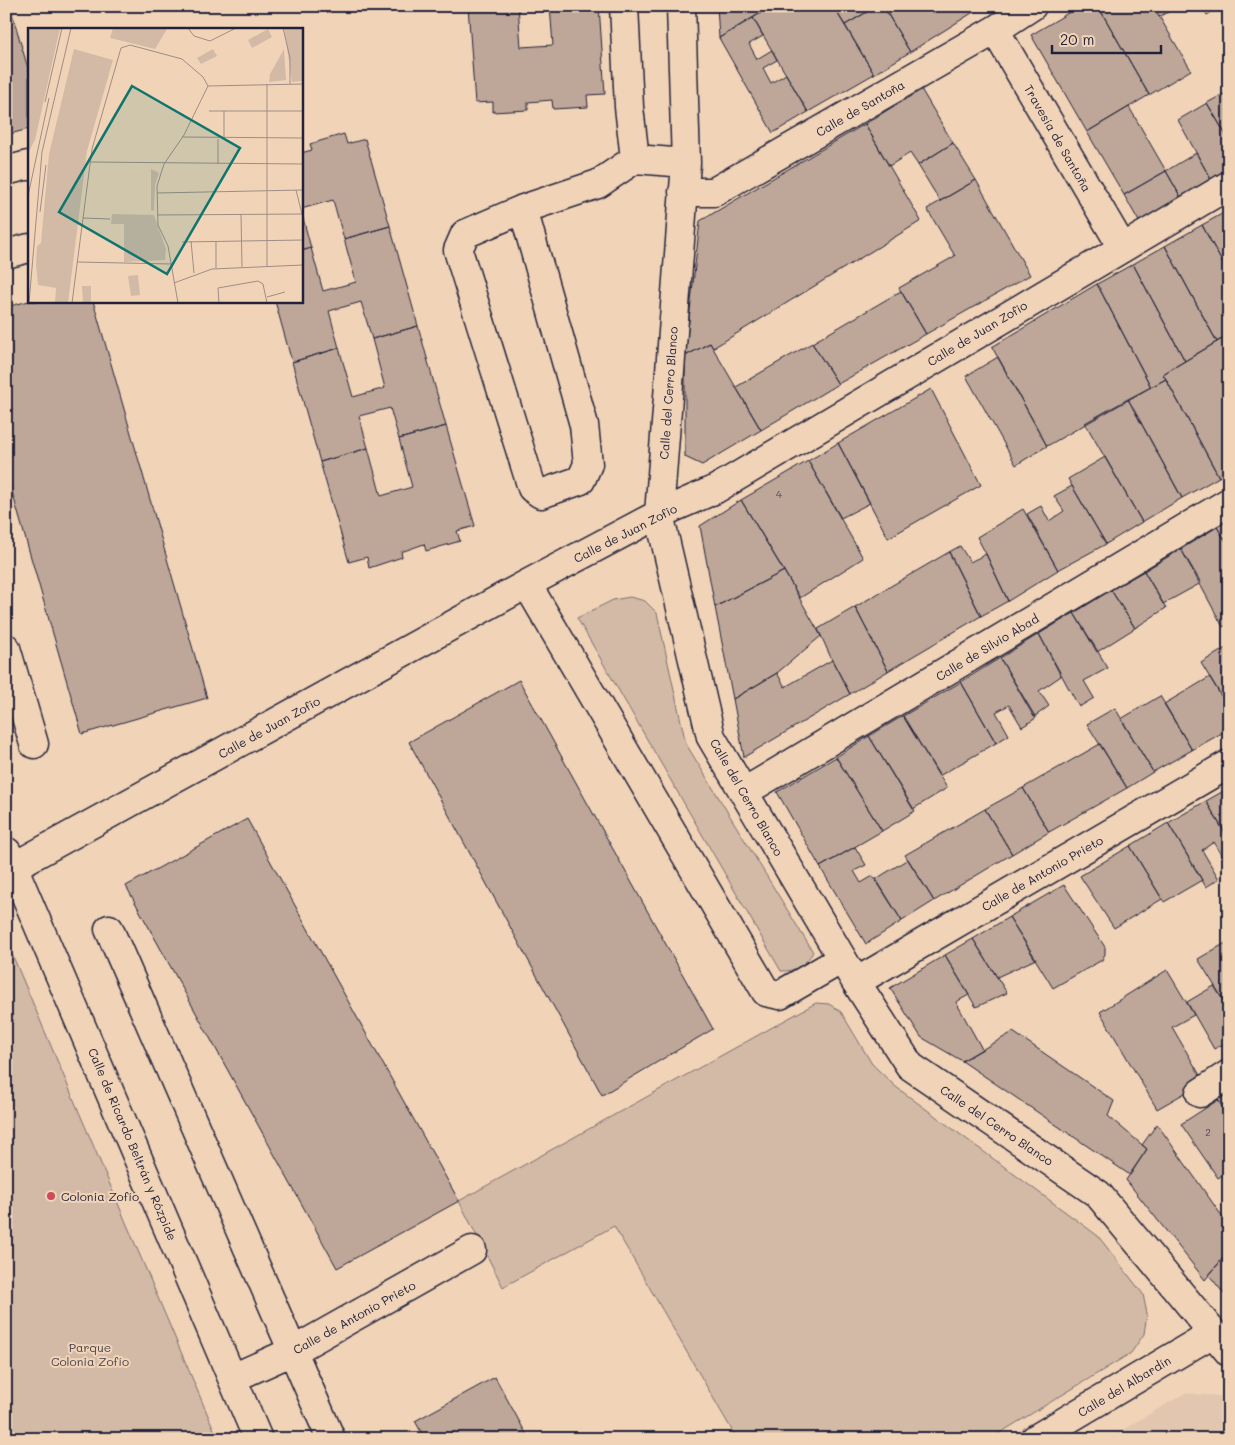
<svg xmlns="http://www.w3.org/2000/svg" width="1235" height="1445" font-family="Mali,sans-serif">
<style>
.built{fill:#e2c6af}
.green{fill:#d3baa6;stroke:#7a6e70}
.building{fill:#bea799;stroke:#22223b}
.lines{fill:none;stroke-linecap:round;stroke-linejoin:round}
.minor-casing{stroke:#22223b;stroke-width:31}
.minor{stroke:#f1d4b8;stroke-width:28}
.poi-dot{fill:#d1495b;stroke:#f1d4b8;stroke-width:2}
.labels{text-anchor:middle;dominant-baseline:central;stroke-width:4;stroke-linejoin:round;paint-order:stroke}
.number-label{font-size:10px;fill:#494352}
.street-label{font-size:12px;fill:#22223b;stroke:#f1d4b8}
.poi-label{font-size:12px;fill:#22223b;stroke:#f1d4b8;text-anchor:start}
.park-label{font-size:12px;fill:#454050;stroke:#f1d4b8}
.inset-road{fill:none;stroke:#9e8d86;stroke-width:1}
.view{fill:#0f766e;fill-opacity:0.15;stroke:#0f766e;stroke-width:2.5}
.inset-edge{fill:none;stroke:#22223b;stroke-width:2.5}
</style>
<rect width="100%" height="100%" fill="#f1d4b8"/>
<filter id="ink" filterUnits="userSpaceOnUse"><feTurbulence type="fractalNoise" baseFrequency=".02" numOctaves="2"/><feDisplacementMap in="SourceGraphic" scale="10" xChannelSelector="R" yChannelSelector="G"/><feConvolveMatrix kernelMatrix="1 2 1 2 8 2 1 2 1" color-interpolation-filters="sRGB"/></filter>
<g filter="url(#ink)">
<path class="built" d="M1185,1393L1229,1397V1439H1107Z"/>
<path class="green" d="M630,597L645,601L657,613L686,744L813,952C806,964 795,972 781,971L577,618L613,600Z
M6,940L218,1439H6Z
M816,1003L829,1004L841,1012L872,1064L896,1087L1098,1236L1143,1294L1147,1314L1144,1334L1131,1353L990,1439H737L614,1226L503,1287L459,1201Z"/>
<path class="building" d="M6,6H10L29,72V129L6,135Z
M468,6H518L521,47L553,45L550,6H599L605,94L587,95L588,107L553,109L552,100L528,102V110L493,112V102L475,103Z
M717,6H772L719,38Z
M772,6H833L874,74L808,112L753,18Z
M833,6H877L845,25Z
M877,6H883L910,52L874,74L845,25Z
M883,6H983L910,52Z
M1080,6H1098L1149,95L1087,132L1031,35Z
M1098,6H1153L1191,70L1149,95Z
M1153,6H1179L1159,17Z
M1202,6H1222L1207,15Z
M753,18L763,36L749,44L757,59L772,50L777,60L763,68L771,83L786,74L808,112L773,133L719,38Z
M921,89L953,143L918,165L910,153L889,166L865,124Z
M1229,91V140L1207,103Z
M1207,103L1229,140V173L1213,183L1178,120Z
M1129,107L1166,171L1124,195L1087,132Z
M865,124L921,221L713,348L710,343L685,356L700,221Z
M344,134L347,144L365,139L390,226L344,239L333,200L301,209V153L312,150L310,144Z
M953,143L976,180L940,201L918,165Z
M1196,153L1213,183L1183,201L1166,171Z
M1166,171L1183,201L1141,225L1124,195Z
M976,180L1030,275L926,334L899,288L955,256L927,209Z
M1229,210V275L1202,225Z
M301,211L311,248L301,251Z
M1202,225L1229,275V335L1217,342L1165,246Z
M390,226L418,326L372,339L361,302L329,311L339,348L292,362L275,301H301V251L311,248L323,291L356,282L344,239Z
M1165,246L1217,342L1185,361L1133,264Z
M1133,264L1185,361L1163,374L1166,379L1151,387L1097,284Z
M1097,284L1151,387L1047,446L992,347Z
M901,291L926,334L838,384L812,343Z
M29,301H93L207,698L82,734L6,471V307Z
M418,326L446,426L399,439L390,408L359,416L368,448L320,462L292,362L339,348L353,397L385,388L372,339Z
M1228,335L1229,471L1219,477L1163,374Z
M710,343L761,430L702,465L685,457V356Z
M812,343L838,384L761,430L736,387Z
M998,357L1047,446L1016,465L966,376Z
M1166,379L1219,477L1182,498L1128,399Z
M931,389L981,485L888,538L838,443Z
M1128,399L1182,498L1142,522L1085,423Z
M446,426L475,526L457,531L460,541L426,551L424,544L401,552L402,557L369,568L367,557L349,562L320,462L368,448L381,496L412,487L399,439Z
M838,443L870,503L841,518L808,461Z
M1105,457L1142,522L1106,544L1068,479Z
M808,461L863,558L800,598L741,500Z
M1072,486L1106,544L1058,570L1027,514L1041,506L1049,521L1064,511L1054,496Z
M741,500L784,571L715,607L700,526Z
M1023,509L1058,570L1008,601L986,554L977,537Z
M1229,520V546L1217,527Z
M1217,527L1229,546V624L1223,627L1181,549Z
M960,546L970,562L986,554L1008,601L981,616L949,552Z
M1181,549L1201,583L1163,604L1144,571Z
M949,552L981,616L888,671L855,607Z
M784,571L821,636L777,673L733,699L715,607Z
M1144,571L1166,608L1135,628L1111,590Z
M1111,590L1135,628L1097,652L1074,613Z
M855,607L888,671L850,694L832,660L818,629Z
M1074,613L1108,668L1084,681L1094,698L1079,707L1039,634Z
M1039,634L1061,676L1039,691L1049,706L1034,717L1000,658Z
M1229,646V709L1201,663Z
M1000,658L1036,718L1022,727L1009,705L996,712L1009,735L996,743L961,682Z
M832,660L850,694L744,757L733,699L777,673L785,687Z
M1210,677L1229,709V729L1192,750L1164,704Z
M519,680L713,1029L602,1095L409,742Z
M961,682L996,743L939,776L903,716Z
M1160,696L1192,750L1153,772L1121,719Z
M1115,708L1153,772L1127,788L1087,724Z
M903,716L947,788L913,809L869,736Z
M869,736L915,811L882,831L836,757Z
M1100,744L1127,788L1049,832L1023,788Z
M836,757L882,831L820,867L777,792Z
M1023,788L1049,832L1012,854L985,809Z
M1229,788V840L1206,801Z
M1206,801L1229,840V867L1214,842L1202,850L1219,879L1206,887L1168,823Z
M985,809L1012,854L934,901L905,855Z
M247,819L459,1201L337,1268L126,886Z
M1168,823L1202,880L1164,902L1130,846Z
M1130,846L1162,899L1114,928L1080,876Z
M855,847L866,865L854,871L861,883L873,876L902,921L866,944L820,867Z
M908,859L934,901L902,921L876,879Z
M1064,885L1105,947V954L1102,960L1053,988L1009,917Z
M1009,917L1036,959L997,977L973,939Z
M973,939L1007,993L976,1007L945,955Z
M1229,941V1002L1226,1004L1198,959Z
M945,955L969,995L956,1002L982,1049L962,1061L921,1037L890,988Z
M1167,970L1194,1015L1172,1027L1204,1082L1157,1109L1100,1012Z
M1214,986L1229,1010V1041L1214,1049L1187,1002Z
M1013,1032L1114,1101L1108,1116L1147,1149L1130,1175L962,1061Z
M1229,1093V1117L1218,1100Z
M1218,1100L1229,1117V1141L1222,1145L1229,1155V1171L1218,1178L1181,1124Z
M1157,1124L1229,1226V1251L1205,1280L1126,1180L1147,1149L1142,1145Z
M1229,1251V1300L1209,1275Z
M495,1377L529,1439H425L415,1421Z"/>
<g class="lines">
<g class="minor-casing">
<path id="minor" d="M624,6L629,107L635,159L686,163
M681,6L686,163L659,514L711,737L856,982L910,1066L1098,1194L1229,1352
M995,30L1122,247
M6,171L28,165L29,166
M683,192H714L995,30L1032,6
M523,209L584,425L588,464L581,480L541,494L532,488L458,250L465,234L523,209L598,184L635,159
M6,254L29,248
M527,584L766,992L780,995L842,959
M6,648L34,744
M744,792L1229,502
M7,852L258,1439
M13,867L527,584L659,514L716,489L1229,185
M109,929L331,1439
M856,982L1229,764
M1200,1093L1229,1074
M233,1378L293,1351L472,1250
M1035,1439L1213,1333"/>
</g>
<use href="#minor" class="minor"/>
</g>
</g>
<circle class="poi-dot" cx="51" cy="1196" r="5"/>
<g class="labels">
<g class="number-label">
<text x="779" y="494">4</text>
<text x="1208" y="1132">2</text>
</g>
<g class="street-label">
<text transform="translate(860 108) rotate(-30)">Calle de Santoña</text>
<text transform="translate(1058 138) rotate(60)">Travesía de Santoña</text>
<text transform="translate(977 333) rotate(-31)">Calle de Juan Zofio</text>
<text transform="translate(668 393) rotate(-86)">Calle del Cerro Blanco</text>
<text transform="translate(625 533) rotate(-27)">Calle de Juan Zofio</text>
<text transform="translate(987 647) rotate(-31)">Calle de Silvio Abad</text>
<text transform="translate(269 727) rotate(-29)">Calle de Juan Zofio</text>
<text transform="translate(747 797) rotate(60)">Calle del Cerro Blanco</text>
<text transform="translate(1042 873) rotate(-30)">Calle de Antonio Prieto</text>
<text transform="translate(997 1125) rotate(34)">Calle del Cerro Blanco</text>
<text transform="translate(133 1144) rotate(67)">Calle de Ricardo Beltrán y Rózpide</text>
<text transform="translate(354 1317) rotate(-29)">Calle de Antonio Prieto</text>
<text transform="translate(1124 1386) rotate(-31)">Calle del Albardín</text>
</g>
<g class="poi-label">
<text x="61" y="1196">Colonia Zofío</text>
</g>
<g class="park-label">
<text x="90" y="1347">Parque<tspan x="90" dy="14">Colonia Zofío</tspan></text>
</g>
</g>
<g transform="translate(28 28)">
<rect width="275" height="275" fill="#f1d4b8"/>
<path d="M0,0H32L7,112L0,125ZM85,0H139V1L127,21L82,10ZM256,0H275L274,53L264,54ZM240,1L244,9L224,20L220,12ZM46,21L85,32L59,123L40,275H27L28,260L10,257L8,237L9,218L13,215L21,126ZM185,21L189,28L173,36L169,30ZM256,21L258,52L241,54L242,46ZM123,141L131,145L127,157L126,183L123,182ZM84,186L126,187L138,221L137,232L96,234V196H83ZM110,247L112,267L103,268L100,248ZM54,258H63V275H55Z" fill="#d3baa6"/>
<path class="inset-road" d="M160,0L166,8L182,13L208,0M255,0L262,30V56M239,56V238M180,58L275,56M17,74L34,0M181,83H275M154,109L275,110M196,110V83M190,111V136M62,134L275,136M268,162L275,190M129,165L275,162M0,168L21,70M0,173V214M12,184L18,137M213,186L214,239M129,187L275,186M55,190L82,191M163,213L166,245M188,213V240M154,214L275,212M49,234L143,236M146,255L184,241L275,237M239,269L257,264M1,275L14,124L43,0M44,275L64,121L93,20L102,17L154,31L175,49L180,58M150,275L140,218L130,197L129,158L136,136L156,107L180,58M191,275L190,260L230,253L235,256L239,275"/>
<path class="view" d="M104,58L212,120L139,246L31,184Z"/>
<rect width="275" height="275" class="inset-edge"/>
</g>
<rect width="1235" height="1445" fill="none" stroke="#f1d4b8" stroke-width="25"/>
<rect x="12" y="12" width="1210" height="1420" fill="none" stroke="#22223b" stroke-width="2" filter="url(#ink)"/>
<path d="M1052 45v8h109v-8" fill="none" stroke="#22223b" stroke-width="2.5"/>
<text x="1060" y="45" font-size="15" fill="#22223b" stroke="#f1d4b8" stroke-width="4" paint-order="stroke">20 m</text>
</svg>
